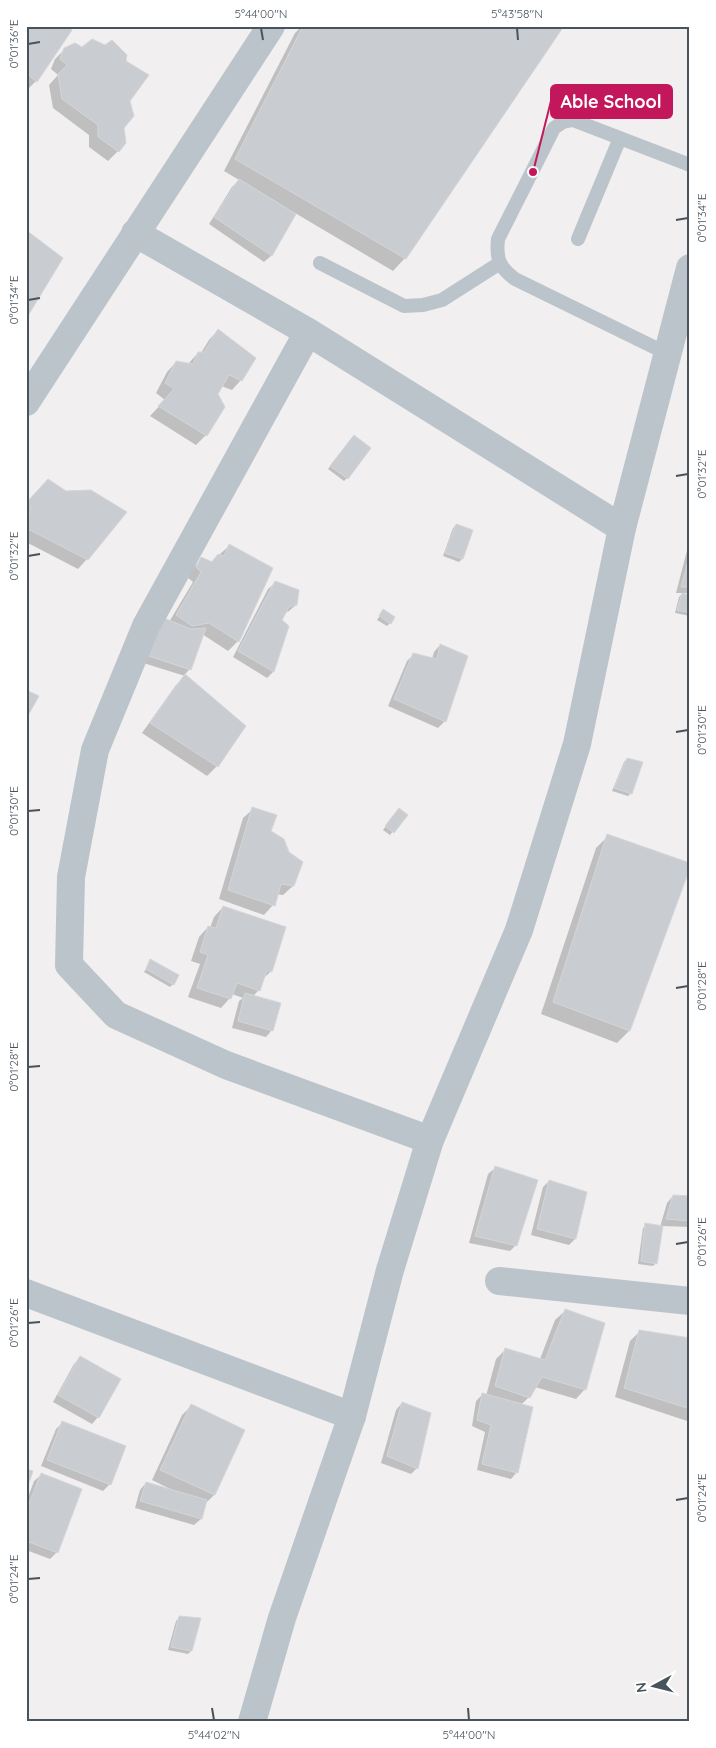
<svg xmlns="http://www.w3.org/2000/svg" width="716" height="1748" font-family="Quicksand,sans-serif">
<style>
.shadow{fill:#0003}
.building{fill:#c9ccd1;stroke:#d4d6da}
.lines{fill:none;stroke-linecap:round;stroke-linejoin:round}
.service{stroke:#bcc4cb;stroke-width:14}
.minor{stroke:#bcc4cb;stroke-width:28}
.tertiary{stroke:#bcc4cb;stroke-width:28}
.ticks{fill:none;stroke:#49535b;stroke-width:2}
.leader{fill:none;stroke:#c2185b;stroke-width:2}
.callout-dot{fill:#c2185b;stroke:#fff;stroke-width:2}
.callout{fill:#c2185b;stroke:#c2185b;stroke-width:2}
.callout-label{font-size:18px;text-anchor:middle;font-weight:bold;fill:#fff}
.neatline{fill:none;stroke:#49535b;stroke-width:2}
.ticks-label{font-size:12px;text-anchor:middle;fill:#49535b}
</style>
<rect width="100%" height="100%" fill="#f1efef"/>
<path class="shadow" d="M26,26L70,30L36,81L26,91Z
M302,26H563L405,258L393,271L295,213L271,256L264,262L209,224L232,187L239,180L224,171L295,33Z
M65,49L123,128L118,151L108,161L89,147V135L53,108L49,85L58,75L51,69L55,59Z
M218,330L241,380L232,390L221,386L217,394L224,407L206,435L196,445L150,416L165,400L156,393L167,372L176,362L188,364L198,353H201L209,340Z
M351,439L347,478L344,481L328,469Z
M26,504L87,559L78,569L26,542Z
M456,525L462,559L459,562L443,556L453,528Z
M690,539V593H676Z
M229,546L271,569L238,641L228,651L202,634L190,669L184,675L244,726L217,766L207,776L142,733L176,685L185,676L140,662L169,622L193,582L187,577L192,569L202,559L211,562Z
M275,583L296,605L289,611L285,613L280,621L288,627L273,672L267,678L233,657L268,589Z
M682,594L690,597V616L675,613L679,597Z
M383,611L390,623L387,626L377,620Z
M440,645L466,657L444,722L438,728L388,706L407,661L414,654L432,659L434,652Z
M627,759L631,793L628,796L612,791L624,762Z
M253,809L269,832L293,886L283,895L276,894L273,905L264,915L219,899L243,818Z
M396,813L406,815L390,835L383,830Z
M608,836L690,864L629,1031L617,1043L541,1014L596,848Z
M223,907L271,971L262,980L259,990L252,997L272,1030L266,1037L232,1028L239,1001L243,998L232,994L230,998L221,1008L188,997L200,964L191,961L199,937L208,927L210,928L214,917Z
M151,961L173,984L170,987L144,972Z
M495,1168L516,1245L510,1251L469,1243L488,1174Z
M549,1181L575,1239L569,1245L531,1235L543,1187Z
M673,1196L690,1197V1227L662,1226L656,1263L653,1266L638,1264L643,1228L646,1225L660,1227L667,1203Z
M565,1311L585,1389L576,1399L535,1387L529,1397L521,1405L517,1472L511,1479L477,1470L485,1432L472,1426L476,1401L482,1395L486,1396L496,1359L506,1349L540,1359L555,1320Z
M640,1331L690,1339V1422L615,1397L630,1341Z
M80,1358L98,1417L92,1424L53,1402L74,1364Z
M402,1403L417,1468L411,1474L381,1463L396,1410Z
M191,1406L244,1430L214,1495L205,1504L201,1519L194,1525L135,1508L140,1490L146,1483L170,1490V1489L152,1480L182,1415Z
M63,1422L110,1484L103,1491L41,1466L56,1429Z
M41,1475L57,1552L50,1559L26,1550V1503L34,1481Z
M179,1618L191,1651L188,1654L168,1650L176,1621Z"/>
<path class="building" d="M26,26H67L72,30L37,82L26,73Z
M303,26H564L406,259L235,159Z
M92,39L105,45L112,40L127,55L126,61L149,75L130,101L134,116L124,128L126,143L119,152L98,137V125L62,99L58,74L67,65L60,59L64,48L75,43L82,47Z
M239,179L296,214L272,256L214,217Z
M26,230L63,258L26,319Z
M218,329L256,358L242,381L229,375L218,394L225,407L207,436L158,406L174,389L165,383L176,361L193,364L198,352H204Z
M354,435L371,448L348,479L330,466Z
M48,479L66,491L91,490L127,512L88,560L26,528V523L31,508H26V503Z
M456,524L473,530L463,559L445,553Z
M229,544L273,568L239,642L209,623L192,626L176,615L201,572L196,567L201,557L212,562L218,554L224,556Z
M690,554V587H681Z
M275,581L299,590L297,605L289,607L282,620L289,626L274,672L238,651Z
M682,593L690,595V613L677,610Z
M383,609L395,617L391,624L379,616Z
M159,616L191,629L206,628L191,670L146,655Z
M440,644L468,656L446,722L394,699L413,653L437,659Z
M185,674L246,726L218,767L150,723Z
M26,690L39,696L26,719Z
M627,758L643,762L632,794L614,788Z
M252,807L277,815L271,831L284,839L289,852L303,862L294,886L281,884L275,906L228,890Z
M399,808L408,815L394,833L385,826Z
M607,834L690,863V868L630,1031L553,1002Z
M223,906L286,927L272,972L267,970L260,991L237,983L231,999L197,988L208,955L200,952L208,926L216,928Z
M150,959L179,975L174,985L146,969Z
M245,993L281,1003L273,1031L238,1021Z
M495,1166L538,1180L517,1246L475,1236Z
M549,1180L587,1192L576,1239L537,1229Z
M673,1195L690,1196V1221L666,1219Z
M645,1223L663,1226L657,1264L641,1261Z
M565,1309L605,1323L586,1390L542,1377L530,1398L495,1386L505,1348L545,1360Z
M639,1330L690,1338V1409L624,1388Z
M80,1356L121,1379L99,1418L58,1395Z
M482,1393L533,1407L518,1473L482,1464L491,1425L477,1420Z
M402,1402L431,1413L418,1469L387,1456Z
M191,1404L245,1430L215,1495L160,1470Z
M62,1421L126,1446L111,1485L47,1460Z
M26,1469L33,1471L26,1491Z
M41,1473L82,1489L58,1553L26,1541V1511Z
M146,1482L207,1500L202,1519L140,1501Z
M179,1616L201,1618L192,1651L171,1647Z"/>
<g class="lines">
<path class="service" d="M578,239L620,138
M320,263L404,306L423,305L442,300L500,263
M668,354L515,279C499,267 496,259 498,239L554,128L563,122L573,120L690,165"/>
<path class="minor" d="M135,233L308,332L622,528
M308,332L146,626L95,750L71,877L69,965L116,1015L226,1065L430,1140
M26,402L271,26
M499,1281L690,1301
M26,1293L352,1416"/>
<path class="tertiary" d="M252,1722L282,1618L352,1416L390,1270L430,1140L519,930L577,744L622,528L690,268"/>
</g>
<path class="ticks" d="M261,28L263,40M517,28L518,40M28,44L40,42M676,220L688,218M28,300L40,298M676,476L688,474M28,556L40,554M676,732L688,730M28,811L40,810M676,988L688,986M28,1067L40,1066M676,1244L688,1242M28,1323L40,1322M676,1500L688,1498M28,1579L40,1578M212,1708L214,1720M468,1708L469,1720"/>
<path class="leader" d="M533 172L551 101"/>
<circle class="callout-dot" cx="533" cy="172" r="5"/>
<rect class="callout" x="551" y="85" width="121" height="33" rx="5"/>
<g class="callout-label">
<text x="611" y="108">Able School</text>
</g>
<rect width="716" height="1748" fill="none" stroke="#ffffff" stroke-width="55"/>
<g transform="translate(654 1686) rotate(263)" stroke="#ffffff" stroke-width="4" paint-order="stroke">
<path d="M0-4L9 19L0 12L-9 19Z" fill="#49535b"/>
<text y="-8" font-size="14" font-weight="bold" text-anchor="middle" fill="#49535b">N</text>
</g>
<rect x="28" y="28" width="660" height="1692" class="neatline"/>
<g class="ticks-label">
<text x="261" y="18">5°44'00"N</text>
<text x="517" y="18">5°43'58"N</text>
<text transform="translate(14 44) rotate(-90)" y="4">0°01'36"E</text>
<text transform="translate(702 218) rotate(-90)" y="4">0°01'34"E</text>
<text transform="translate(14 300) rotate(-90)" y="4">0°01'34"E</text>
<text transform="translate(702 474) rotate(-90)" y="4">0°01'32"E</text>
<text transform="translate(14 556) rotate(-90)" y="4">0°01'32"E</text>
<text transform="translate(702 730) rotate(-90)" y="4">0°01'30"E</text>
<text transform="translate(14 811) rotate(-90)" y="4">0°01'30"E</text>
<text transform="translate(702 986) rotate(-90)" y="4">0°01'28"E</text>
<text transform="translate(14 1067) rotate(-90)" y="4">0°01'28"E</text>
<text transform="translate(702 1242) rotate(-90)" y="4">0°01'26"E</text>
<text transform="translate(14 1323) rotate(-90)" y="4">0°01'26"E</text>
<text transform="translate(702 1498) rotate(-90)" y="4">0°01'24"E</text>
<text transform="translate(14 1579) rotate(-90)" y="4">0°01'24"E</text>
<text x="214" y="1739">5°44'02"N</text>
<text x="469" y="1739">5°44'00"N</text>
</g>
</svg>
